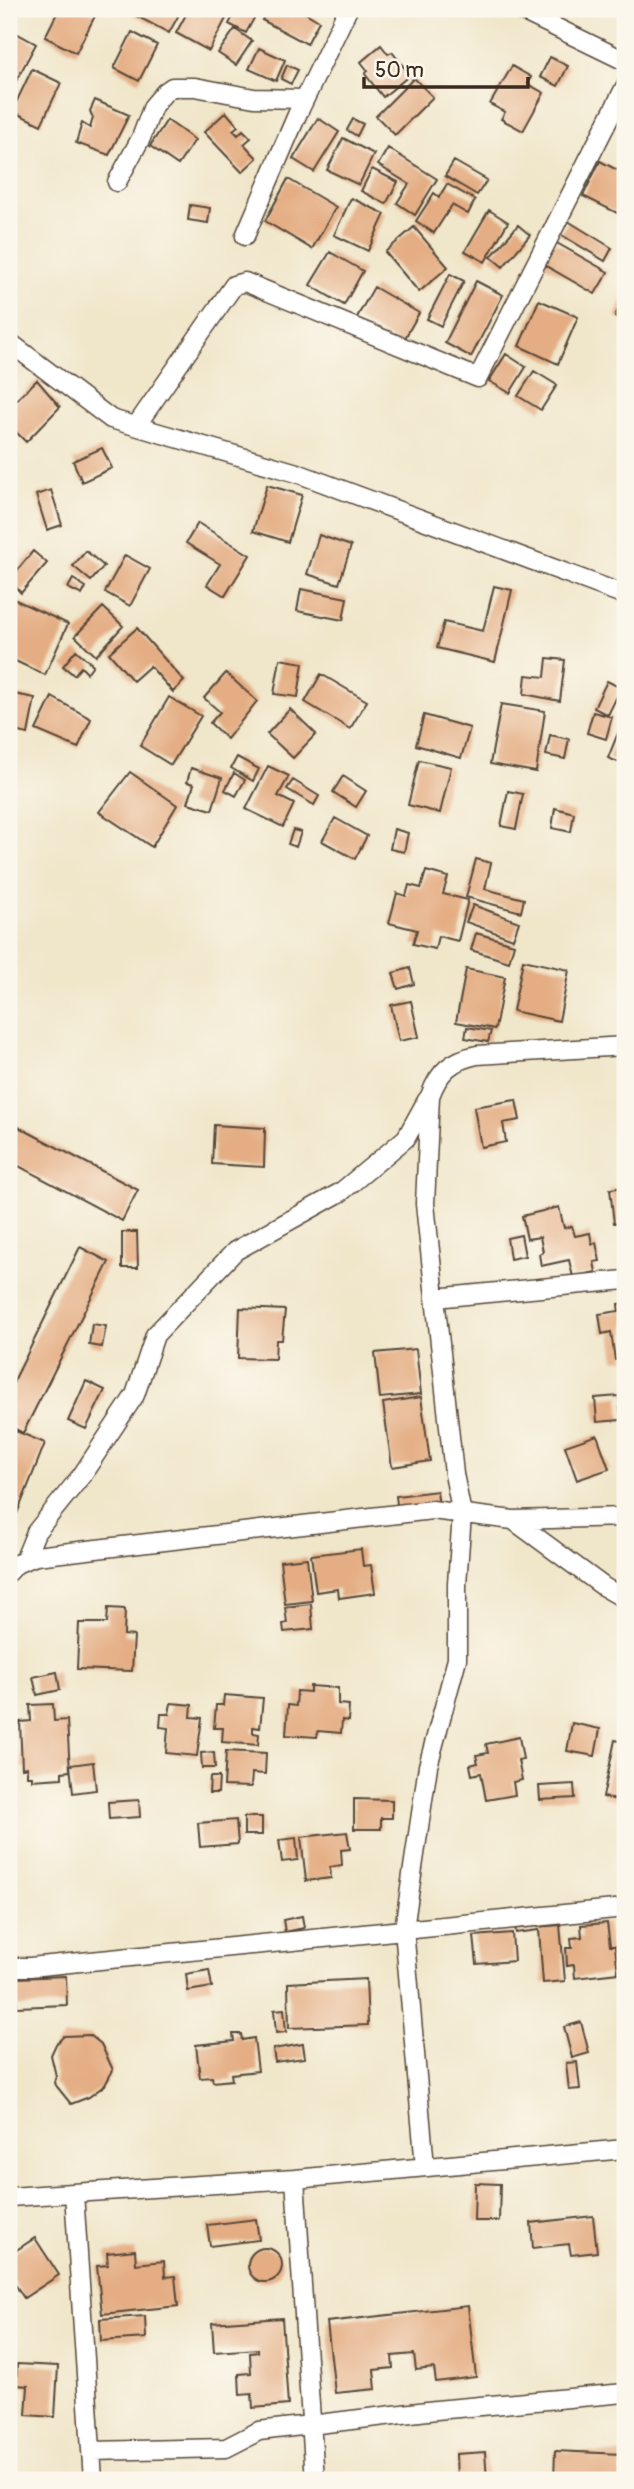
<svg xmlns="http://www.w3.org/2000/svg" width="634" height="2489" font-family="Pangolin,sans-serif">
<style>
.building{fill:#e4ad83}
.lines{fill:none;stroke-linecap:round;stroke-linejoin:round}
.minor-casing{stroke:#564638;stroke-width:21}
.minor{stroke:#fff;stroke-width:18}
</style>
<rect width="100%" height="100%" fill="#fbf7ec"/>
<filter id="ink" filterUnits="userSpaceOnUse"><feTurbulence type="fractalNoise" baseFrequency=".0143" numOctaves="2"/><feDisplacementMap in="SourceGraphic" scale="14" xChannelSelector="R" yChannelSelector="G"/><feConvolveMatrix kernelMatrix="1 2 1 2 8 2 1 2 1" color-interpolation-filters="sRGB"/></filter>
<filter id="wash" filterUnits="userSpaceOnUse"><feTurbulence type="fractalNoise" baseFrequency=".00686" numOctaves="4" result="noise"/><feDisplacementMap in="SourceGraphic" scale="28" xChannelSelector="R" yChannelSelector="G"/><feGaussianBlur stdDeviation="1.57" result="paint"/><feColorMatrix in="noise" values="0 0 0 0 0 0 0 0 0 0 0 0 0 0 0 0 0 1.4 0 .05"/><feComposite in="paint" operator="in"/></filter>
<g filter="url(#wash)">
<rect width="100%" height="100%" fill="#f0e6ca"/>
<g id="blocks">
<path class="building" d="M59,9H86L96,14L76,53L45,37Z
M123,9H182L169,33Z
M189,9H231L209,51L176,33Z
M237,9H259L246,33L229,24Z
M268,9H306L304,12L319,21L307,44L262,20Z
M9,29L36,44L9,94Z
M235,29L252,41L236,65L218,53Z
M132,32L157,45L139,81L114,68Z
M381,45L388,54L392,52L410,75L383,97L365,74L368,71L361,62Z
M259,48L285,60L276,81L249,69Z
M550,57L568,66L558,86L540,77Z
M287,65L298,70L291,84L281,79Z
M512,66L531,77L528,84L544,93L523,131L501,119L505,112L490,104Z
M32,69L61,83L41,125L12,111Z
M414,78L433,97L395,135L376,116Z
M95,100L129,115L109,155L76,143L82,123L90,128L93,118L90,111Z
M226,112L238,126L233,130L238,135L243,130L251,138L244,144L257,158L242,172L204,132Z
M318,118L339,132L314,172L293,159Z
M353,119L363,124L357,136L347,130Z
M167,120L195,140L178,165L150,146Z
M343,138L374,154L359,185L327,170Z
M388,148L437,179L415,215L397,203L409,184L378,165Z
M454,161L487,180L477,195L445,176Z
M600,161L625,174V217L583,196Z
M372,169L398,182L386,204L361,191Z
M288,179L336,207L312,249L265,221Z
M447,184L475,200L468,214L452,205L434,233L416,221L434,193L439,197Z
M351,198L385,214L368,251L334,235Z
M190,205L210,208L208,223L188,220Z
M489,210L508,222L485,262L465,251Z
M568,221L612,248L605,261L560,234Z
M518,225L530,235L503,267L491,257Z
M414,227L448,267L419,292L385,252Z
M555,242L608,272L595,294L543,264Z
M330,252L363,271L344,305L310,285Z
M450,274L464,281L441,326L427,319Z
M476,281L503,295L471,357L445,343Z
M374,287L419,313L401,345L356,319Z
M625,296V322L615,316Z
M539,300L578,317L558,364L519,346Z
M506,354L526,367L510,393L489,381Z
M534,371L557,385L541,410L518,396Z
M37,380L60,407L26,442L10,426L13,422L9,418V407Z
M102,448L112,468L82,482L73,461Z
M267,485L302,495L288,542L253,531Z
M51,490L62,525L47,530L36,495Z
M198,523L250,555L225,596L207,585L220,564L186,543Z
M319,535L351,546L339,584L307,574Z
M33,551L47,563L21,593L9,580Z
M86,551L104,566L91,581L73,566Z
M125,555L150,569L130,606L105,592Z
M73,579L86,587L82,595L68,588Z
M494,586L512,590L495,662L437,648L444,622L483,631Z
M301,589L347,598L343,620L297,611Z
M9,597L68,624L45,675L9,658Z
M103,607L123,626L96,656L75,636Z
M137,628L184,681L173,692L150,666L133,681L109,653Z
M76,650L93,665L87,673L81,667L74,675L63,666Z
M547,658L565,660L560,701L524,694L526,675L545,677Z
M280,659L303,663L298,697L274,694Z
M226,673L257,701L227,739L210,723L220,712L204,698Z
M321,674L367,701L350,729L305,702Z
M607,681L621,688L608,715L594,708Z
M9,693L35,698L28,734L9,730Z
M52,697L91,719L78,748L36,730Z
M169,697L201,716L171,765L140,746Z
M501,704L545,711L536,772L490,764Z
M290,709L316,734L293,758L267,734Z
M593,712L612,717L606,739L587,733Z
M424,715L470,728L461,758L416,745Z
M620,728L625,730V765L608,758Z
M550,735L569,739L565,759L546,755Z
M237,757L259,769L253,781L231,768Z
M419,760L451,767L440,813L408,805Z
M268,766L289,776L278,796L294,804L283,827L246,809Z
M191,768L222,778L212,810L188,803L194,784L187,782Z
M130,772L177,805L152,847L99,812Z
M234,773L245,780L236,796L225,790Z
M343,776L366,791L356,807L333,792Z
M293,780L319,796L314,805L287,789Z
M508,791L523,794L516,829L501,826Z
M555,808L574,813L571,832L552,828Z
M335,818L367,836L355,859L322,841Z
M394,829L408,833L404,852L390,849Z
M293,830L301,832L296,847L288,844Z
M476,859L491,863L485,889L524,899L521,912L466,897Z
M426,871L448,877L443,894L468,900L458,941L438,936L435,949L413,944L417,930L389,923L397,893L406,896L409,885L421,888Z
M473,905L519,922L513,939L466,922Z
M476,933L514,944L509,962L471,950Z
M523,960L569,970L559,1021L513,1011Z
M410,968L414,984L398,989L393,973Z
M466,969L505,977L495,1029L456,1022Z
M411,1001L419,1037L399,1041L391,1005Z
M467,1027L491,1031L488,1042L465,1038Z
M516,1100L520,1120L503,1123L506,1142L481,1147L474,1107Z
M9,1122L138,1190L122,1221L9,1161Z
M214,1125L265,1128L264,1167L212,1164Z
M625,1187V1222L614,1223L610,1189Z
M559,1207L564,1228L572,1226L575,1236L590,1233L592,1244L596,1243L600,1261L594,1262L596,1272L573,1277L569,1260L541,1266L539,1254L543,1252L540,1237L527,1239L522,1216Z
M122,1232H137L138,1268H122Z
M521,1235L525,1256L510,1259L507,1238Z
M80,1247L109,1262L23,1433L9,1425V1391Z
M625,1303V1359L615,1360L611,1332L602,1334L599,1314L619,1311L618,1304Z
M240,1308L285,1310L282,1340H276L275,1359L238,1358Z
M92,1324L106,1326L102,1347L89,1345Z
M416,1349L421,1394L380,1398L375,1353Z
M86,1381L105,1390L86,1429L68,1421Z
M619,1396L621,1420L597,1422L595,1398Z
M421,1397L430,1461L392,1467L383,1403Z
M16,1431L45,1443L9,1534V1451Z
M597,1435L609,1469L577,1480L565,1446Z
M437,1491L439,1507L398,1512L396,1496Z
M361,1549L363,1566L371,1565L375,1593L339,1598L338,1589L316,1592L311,1555Z
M307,1558L312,1601L285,1604L280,1561Z
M311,1604L313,1629L284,1632L283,1624L287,1623L285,1607Z
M108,1608L125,1609L124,1635L134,1636L132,1671L77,1669L79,1623H107Z
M57,1672L60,1690L37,1695L33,1677Z
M310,1686L338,1688V1704L349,1705L348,1721L342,1720L341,1733L318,1731L317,1737L286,1735L288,1705L296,1706L297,1691L310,1692Z
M224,1695L263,1698L260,1728L253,1727V1733L259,1734L258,1745L222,1742L223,1728H214L216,1705H223Z
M171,1703L192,1705L191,1717L202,1718L197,1756L166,1753L168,1728L160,1727L161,1714H169Z
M53,1704L54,1721L67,1720L70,1771L62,1772V1778L32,1780V1776H27V1767L22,1768L20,1722L31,1721L30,1705Z
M572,1723L600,1729L595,1756L567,1751Z
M519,1737L523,1759L518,1760L522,1780L513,1782L515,1795L486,1800L481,1773L472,1775L470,1765L478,1763L476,1755L488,1753L486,1744Z
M615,1740L625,1742V1802L603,1797Z
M226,1751L266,1753L265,1774L252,1773L251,1787L224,1786Z
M214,1752L215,1768H202L201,1753Z
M93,1762L96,1790L73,1793L70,1765Z
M210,1777H219L218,1793H209Z
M574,1784L575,1798L540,1800L539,1786Z
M354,1799L392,1800V1818H381V1829H354Z
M139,1800L140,1817L109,1819L108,1802Z
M244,1817H262V1835H244Z
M236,1820L238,1844L200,1847L198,1823Z
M347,1832L350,1849L341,1850L342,1865L330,1867L331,1878L306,1881L301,1837Z
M296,1838L298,1860L282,1862L279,1840Z
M302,1916L304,1928L285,1932L283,1920Z
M537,1917L538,1927L560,1925L565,1981L543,1983L539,1930L516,1933L514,1920Z
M607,1923L610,1946H615L618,1973L575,1978L574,1965L567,1966L566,1948H572L571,1938L582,1937L581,1925Z
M512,1933L514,1961L477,1964L474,1936Z
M209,1970L212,1987L188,1991L186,1974Z
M66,1976L67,2005L17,2007L16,1978Z
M366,1979L368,2025L289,2028L288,1983Z
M284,2009L286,2032L276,2033L274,2010Z
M581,2022L589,2053L572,2058L564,2027Z
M233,2034H241L242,2040L254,2038L258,2071L231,2074L232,2080L213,2082L212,2077L200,2078L196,2045L234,2041Z
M90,2035L101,2044L113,2070L105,2085L89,2097L71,2104L54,2083L56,2076L51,2055L56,2044L64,2036Z
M303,2044L305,2058L275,2062L273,2049Z
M577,2062L580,2089L569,2090L566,2063Z
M475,2183L500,2184L499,2221H474Z
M593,2216L597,2252L571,2255L569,2244L533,2248L531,2223Z
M256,2219L259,2240L210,2246L207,2225Z
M35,2238L59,2275L24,2298L9,2275V2255Z
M248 2265a17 17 0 1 1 34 0a17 17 0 1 1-34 0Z
M135,2250L136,2264L164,2261L165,2277L175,2276L178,2306L102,2314L97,2266L108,2265L107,2253Z
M468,2306L476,2377L436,2382L434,2368L416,2370L414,2354L392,2356L393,2368L374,2370L376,2389L335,2393L327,2322Z
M145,2316L146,2338L101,2341L100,2319Z
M282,2318L288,2405L253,2408L252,2394L240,2395L239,2374L251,2373L250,2353L258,2352V2349L214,2352L212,2323Z
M17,2364L58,2366L55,2417L26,2415L28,2386L16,2385Z
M555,2451L622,2454L621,2480H554Z
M485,2452L487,2480H457L456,2454Z"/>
</g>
</g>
<g filter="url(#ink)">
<use href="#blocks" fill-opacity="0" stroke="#564638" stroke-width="2"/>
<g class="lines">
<g class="minor-casing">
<path id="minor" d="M518,9L625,61
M117,182L141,138L153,106L165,92L172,87H195L254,98L304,99
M245,236L297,115L348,9
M9,342L111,419L297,473L625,595
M136,426L234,285L245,282L478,378L625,87
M435,1298L625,1280
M513,1520L604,1587L625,1599
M25,1559L36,1532L82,1475L135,1395L155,1335L235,1251L341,1192L406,1138L427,1100
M9,1572L16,1564L36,1556L432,1510L513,1520L625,1517
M9,1967H30L625,1908
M425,2167L404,1929L428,1766L457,1659V1584L462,1514L454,1474L425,1204L430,1096C439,1071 452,1060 477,1055L625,1046
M295,2179L315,2480
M74,2193L93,2480
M9,2197L295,2179L625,2149
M91,2451L226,2448L259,2431L436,2410L625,2393"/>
</g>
<use href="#minor" class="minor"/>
</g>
</g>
<rect width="634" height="2489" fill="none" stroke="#fbf7ec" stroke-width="35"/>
<path d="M364 77v10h164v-10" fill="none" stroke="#3b2a1e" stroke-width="3.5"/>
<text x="375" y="77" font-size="21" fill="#3b2a1e" stroke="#fbf7ec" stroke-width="5" paint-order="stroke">50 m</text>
</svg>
